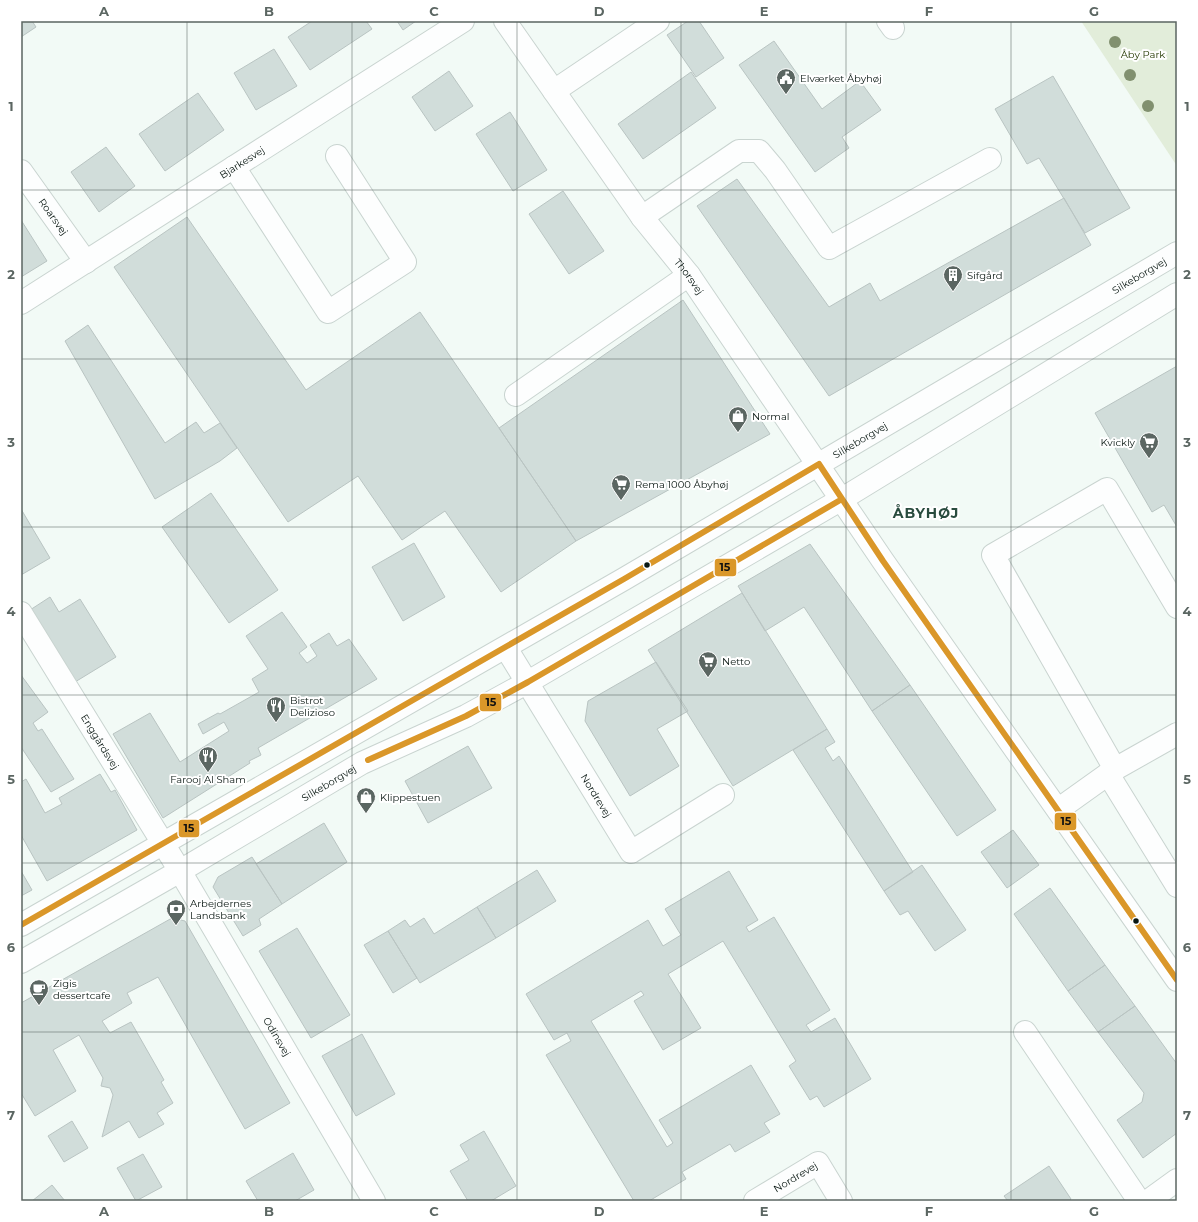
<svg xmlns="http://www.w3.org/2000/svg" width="1198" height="1222" font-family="Montserrat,sans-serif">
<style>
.green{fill:#e2edda}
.building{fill:#d1ddda;stroke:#b9c4c2}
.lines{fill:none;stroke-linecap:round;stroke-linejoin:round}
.minor-casing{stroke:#c9d4d0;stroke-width:24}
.minor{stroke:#fdfefe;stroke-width:22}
.bus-1-casing{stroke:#fff;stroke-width:9}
.bus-1{stroke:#da9729;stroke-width:6}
.tree{fill:#81906f}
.grid{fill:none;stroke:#5b6662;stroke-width:1;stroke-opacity:0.55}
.bus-dot{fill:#091712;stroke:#fff;stroke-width:1.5}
.labels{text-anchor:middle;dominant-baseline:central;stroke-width:4;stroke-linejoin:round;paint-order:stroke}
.park-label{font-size:10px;fill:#243900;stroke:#fff}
.poi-label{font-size:10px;fill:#091712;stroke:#fff;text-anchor:start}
.street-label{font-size:10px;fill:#091712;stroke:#fff}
.district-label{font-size:14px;font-weight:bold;letter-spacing:1px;fill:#2a4c3f;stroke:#fff}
.line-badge{stroke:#fff;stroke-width:1.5}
.pale-badge-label{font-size:11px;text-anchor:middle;font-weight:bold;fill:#111}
.neatline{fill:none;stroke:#5b6662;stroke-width:1.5}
.grid-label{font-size:13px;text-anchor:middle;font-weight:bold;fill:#5b6662}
</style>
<rect width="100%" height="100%" fill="#f2faf6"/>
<path class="green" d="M1081,21H1177V166Z"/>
<path class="building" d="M21,21H32L36,27L21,37Z
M312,21H366L372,29L310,70L288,37Z
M397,21H416L403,30Z
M688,21H699L724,58L696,77L667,35Z
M774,41L822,109L860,81L881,110L842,137L849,148L815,172L739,65Z
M274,49L297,86L256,110L234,73Z
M449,71L473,106L435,131L412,97Z
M691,72L716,108L643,159L618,124Z
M1053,76L1130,208L1085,233L1039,158L1027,164L995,109Z
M198,93L224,130L165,171L139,134Z
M510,112L547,170L513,191L476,134Z
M106,147L135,186L99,212L71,172Z
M737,179L829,307L870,283L880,301L1064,198L1091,245L829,396L697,206Z
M563,191L604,251L569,274L529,214Z
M187,217L306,390L420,312L576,541L501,592L445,511L402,540L358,476L288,522L114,267Z
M21,220L47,261L21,277Z
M683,300L770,434L576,541L499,428Z
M88,325L165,443L196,422L204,433L220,423L237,448L220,461L155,499L65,341Z
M1177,366V527L1164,505L1152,512L1095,413Z
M211,493L278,590L229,623L162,527Z
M21,509L50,558L21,575Z
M414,543L445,597L403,621L372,567Z
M810,544L910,685L872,711L804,607L765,631L738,586Z
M742,593L827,729L733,786L648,650Z
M50,597L59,612L80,599L116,657L75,682L30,610Z
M282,612L307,647L299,653L307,663L317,656L310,645L329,633L337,646L349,639L377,679L258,748L261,755L249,761L250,763L163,818L113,734L150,713L180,762L229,731L224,722L203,734L198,724L218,713L220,714L259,692L252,679L268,669L246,636Z
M656,662L688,711L657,729L679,766L630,796L585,721L588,701Z
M21,675L48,712L33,723L38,731L42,729L74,779L51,792L21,747Z
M910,685L996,810L957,836L872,711Z
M827,729L835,742L825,748L833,761L839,756L913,872L884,891L793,750Z
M468,746L492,788L428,823L405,781Z
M100,774L111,792L115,790L137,830L47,881L21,835V782L26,779L45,813L62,804L59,798Z
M324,823L347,862L282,904L256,864Z
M1013,830L1039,865L1007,888L981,852Z
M252,857L282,904L259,919L261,925L243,936L213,887L218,877Z
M922,865L966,930L935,951L908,911L900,915L884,891Z
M537,870L556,901L496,938L477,907Z
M21,871L32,890L21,896Z
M729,871L758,920L746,927L749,932L774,917L830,1010L806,1025L811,1032L835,1018L871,1079L824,1107L817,1096L810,1100L789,1066L796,1061L723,941L668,974L701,1028L663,1050L634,1001L644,995L641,991L591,1021L667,1147L673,1143L659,1120L751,1065L780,1114L764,1123L770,1132L735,1152L730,1144L682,1172L686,1179L649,1201H634L546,1055L571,1041L567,1033L554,1040L526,994L648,920L663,946L681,935L665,909Z
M1050,888L1105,965L1068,991L1014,914Z
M477,907L496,938L420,983L388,931L405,920L410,927L424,918L434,934Z
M172,918L185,921L290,1103L245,1129L158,977L127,993L132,1003L102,1021L110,1033L131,1022L164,1080L161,1082L173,1103L157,1113L164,1124L139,1138L129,1121L102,1137L113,1095L110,1088L101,1086L103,1078L79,1035L53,1050L76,1091L35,1116L21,1093V1003Z
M297,928L350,1015L311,1038L259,951Z
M388,931L417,978L393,993L364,945Z
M1105,965L1135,1006L1098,1032L1068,991Z
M1135,1006L1177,1064V1133L1143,1158L1117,1120L1142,1102L1144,1093L1098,1032Z
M362,1034L395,1094L356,1116L322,1056Z
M72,1121L88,1148L64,1162L48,1136Z
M484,1131L516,1186L491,1201H468L450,1171L469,1160L460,1145Z
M293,1153L314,1190L295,1201H258L246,1181Z
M143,1154L162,1187L136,1201L117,1168Z
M1049,1166L1071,1199L1069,1201H1008L1004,1196Z
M52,1185L65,1201H32Z"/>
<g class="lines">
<g class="minor-casing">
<g id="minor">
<path id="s1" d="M505,21L642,217L689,275L883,561L1177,980"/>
<path d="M888,21L893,28"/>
<path d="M554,91L658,21"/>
<path d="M234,167L328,312L405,262L337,156"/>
<path id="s2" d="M21,171L86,262"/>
<path d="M642,217L739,151H759L775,170L829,248L990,159"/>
<path id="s3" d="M21,303L463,21"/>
<path d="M516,395L689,275"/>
<path id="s4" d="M21,613L180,871L374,1201"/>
<path id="s5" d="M506,648L631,852L723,795"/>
<path d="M1115,769L993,555L1107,489L1177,607"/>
<path d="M1108,774L1177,886"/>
<path d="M1059,809L1115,769L1177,734"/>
<path id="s6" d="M21,925L624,579L1177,253"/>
<path id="s7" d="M21,962L180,871L362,763L466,716L528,682L842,499L1177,294"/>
<path d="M1025,1032L1139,1201"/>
<path id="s8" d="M755,1201L818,1163L841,1201"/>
<path d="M1148,1201L1177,1180"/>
</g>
</g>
<use href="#minor" class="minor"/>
<g class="bus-1-casing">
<path id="bus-1" d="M368,760L466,716L528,682L842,499
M21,925L624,579L819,464L883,561L1177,980"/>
</g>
<use href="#bus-1" class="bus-1"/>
</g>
<g class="tree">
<circle cx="1115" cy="42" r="6"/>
<circle cx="1130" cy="75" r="6"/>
<circle cx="1148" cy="106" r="6"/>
</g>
<path class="grid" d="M187,21V1201M352,21V1201M517,21V1201M681,21V1201M846,21V1201M1011,21V1201M21,190H1177M21,359H1177M21,527H1177M21,695H1177M21,863H1177M21,1032H1177"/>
<defs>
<g id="civic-pin" transform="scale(1)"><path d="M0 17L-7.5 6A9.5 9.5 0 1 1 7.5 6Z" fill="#5b6662" stroke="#fff"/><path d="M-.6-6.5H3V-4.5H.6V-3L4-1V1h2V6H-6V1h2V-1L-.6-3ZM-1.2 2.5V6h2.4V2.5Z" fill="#fff"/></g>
<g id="building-pin" transform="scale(1)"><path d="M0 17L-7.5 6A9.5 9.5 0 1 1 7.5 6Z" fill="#5b6662" stroke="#fff"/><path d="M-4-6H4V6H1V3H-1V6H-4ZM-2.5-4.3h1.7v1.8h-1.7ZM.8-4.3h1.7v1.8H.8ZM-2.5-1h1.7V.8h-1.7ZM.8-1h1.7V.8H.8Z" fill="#fff"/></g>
<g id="shop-pin" transform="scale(1)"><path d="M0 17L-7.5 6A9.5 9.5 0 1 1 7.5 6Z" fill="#5b6662" stroke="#fff"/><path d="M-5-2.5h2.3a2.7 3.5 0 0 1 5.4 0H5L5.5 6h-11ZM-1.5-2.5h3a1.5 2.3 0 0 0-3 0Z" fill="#fff"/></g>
<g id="supermarket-pin" transform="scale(1)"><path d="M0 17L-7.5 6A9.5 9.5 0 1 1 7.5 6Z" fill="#5b6662" stroke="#fff"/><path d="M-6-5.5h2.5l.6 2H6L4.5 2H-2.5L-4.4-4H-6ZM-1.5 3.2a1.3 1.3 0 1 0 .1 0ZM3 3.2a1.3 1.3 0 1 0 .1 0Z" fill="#fff"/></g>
<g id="restaurant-pin" transform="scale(1)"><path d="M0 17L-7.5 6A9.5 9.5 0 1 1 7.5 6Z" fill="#5b6662" stroke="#fff"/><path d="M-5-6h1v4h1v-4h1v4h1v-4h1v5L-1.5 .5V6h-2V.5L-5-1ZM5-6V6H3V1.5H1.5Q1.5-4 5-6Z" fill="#fff"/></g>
<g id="bank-pin" transform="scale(1)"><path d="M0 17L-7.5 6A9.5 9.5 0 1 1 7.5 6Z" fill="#5b6662" stroke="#fff"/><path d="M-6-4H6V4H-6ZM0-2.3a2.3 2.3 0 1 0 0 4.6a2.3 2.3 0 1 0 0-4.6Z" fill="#fff"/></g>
<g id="cafe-pin" transform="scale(1)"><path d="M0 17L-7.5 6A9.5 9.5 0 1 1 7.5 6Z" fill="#5b6662" stroke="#fff"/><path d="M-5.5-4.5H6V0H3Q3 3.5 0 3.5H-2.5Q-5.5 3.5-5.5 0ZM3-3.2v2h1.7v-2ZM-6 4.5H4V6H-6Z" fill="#fff"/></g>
</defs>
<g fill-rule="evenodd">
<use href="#civic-pin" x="786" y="78"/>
<use href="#building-pin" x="953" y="275"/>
<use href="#shop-pin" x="738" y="416"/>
<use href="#supermarket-pin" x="1149" y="442"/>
<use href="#supermarket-pin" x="621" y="484"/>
<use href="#supermarket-pin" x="708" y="661"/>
<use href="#restaurant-pin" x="276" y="706"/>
<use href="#restaurant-pin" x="208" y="756"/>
<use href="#shop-pin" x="366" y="797"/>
<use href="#bank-pin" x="176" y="909"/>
<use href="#cafe-pin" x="39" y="989"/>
</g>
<g class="bus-dot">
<circle cx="647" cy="565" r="3.5"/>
<circle cx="1136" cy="921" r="3.5"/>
</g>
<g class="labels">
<g class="park-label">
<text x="1143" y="54">Åby Park</text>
</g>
<g class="poi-label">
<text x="800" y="78">Elværket Åbyhøj</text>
<text x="967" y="275">Sifgård</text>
<text x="752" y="416">Normal</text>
<text x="1135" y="442" text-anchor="end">Kvickly</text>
<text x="635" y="484">Rema 1000 Åbyhøj</text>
<text x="722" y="661">Netto</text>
<text x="290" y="700">Bistrot<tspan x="290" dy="12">Delizioso</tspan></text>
<text x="208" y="779" text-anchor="middle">Farooj Al Sham</text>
<text x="380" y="797">Klippestuen</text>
<text x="190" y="903">Arbejdernes<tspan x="190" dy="12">Landsbank</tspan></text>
<text x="53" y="983">Zigis<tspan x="53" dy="12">dessertcafe</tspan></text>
</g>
<g class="street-label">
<text stroke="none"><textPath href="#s3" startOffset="262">Bjarkesvej</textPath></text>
<text stroke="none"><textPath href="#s2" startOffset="56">Roarsvej</textPath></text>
<text stroke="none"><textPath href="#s6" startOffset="1293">Silkeborgvej</textPath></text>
<text stroke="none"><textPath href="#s1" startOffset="315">Thorsvej</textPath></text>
<text stroke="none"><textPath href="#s6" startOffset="969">Silkeborgvej</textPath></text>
<text stroke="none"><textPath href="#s4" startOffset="151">Enggårdsvej</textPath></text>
<text stroke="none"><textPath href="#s7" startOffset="356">Silkeborgvej</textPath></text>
<text stroke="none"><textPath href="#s5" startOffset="173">Nordrevej</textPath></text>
<text stroke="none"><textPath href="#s4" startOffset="495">Odinsvej</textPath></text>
<text stroke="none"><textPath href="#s8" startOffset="47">Nordrevej</textPath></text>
</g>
<g class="district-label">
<text x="926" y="513">ÅBYHØJ</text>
</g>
</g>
<g class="line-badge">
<rect x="714" y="558" width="23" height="19" rx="4" fill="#da9729"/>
<rect x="479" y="693" width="23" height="19" rx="4" fill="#da9729"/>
<rect x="1054" y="812" width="23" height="19" rx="4" fill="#da9729"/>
<rect x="178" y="819" width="22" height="19" rx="4" fill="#da9729"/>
</g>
<g class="pale-badge-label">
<text x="725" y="571">15</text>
<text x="491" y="706">15</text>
<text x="1066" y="825">15</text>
<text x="189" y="832">15</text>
</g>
<rect width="1198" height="1222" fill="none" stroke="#ffffff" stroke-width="44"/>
<rect x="22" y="22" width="1154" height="1178" class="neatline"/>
<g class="grid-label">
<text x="104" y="16">A</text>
<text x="269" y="16">B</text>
<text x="434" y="16">C</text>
<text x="599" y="16">D</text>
<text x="764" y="16">E</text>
<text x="929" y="16">F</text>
<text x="1094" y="16">G</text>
<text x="11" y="111">1</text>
<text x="1187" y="111">1</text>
<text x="11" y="279">2</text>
<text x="1187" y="279">2</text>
<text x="11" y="447">3</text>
<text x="1187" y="447">3</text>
<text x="11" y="616">4</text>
<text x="1187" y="616">4</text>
<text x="11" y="784">5</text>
<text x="1187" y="784">5</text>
<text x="11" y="952">6</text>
<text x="1187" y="952">6</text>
<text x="11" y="1120">7</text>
<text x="1187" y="1120">7</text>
<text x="104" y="1216">A</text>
<text x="269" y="1216">B</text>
<text x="434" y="1216">C</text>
<text x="599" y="1216">D</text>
<text x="764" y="1216">E</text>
<text x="929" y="1216">F</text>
<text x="1094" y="1216">G</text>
</g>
</svg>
